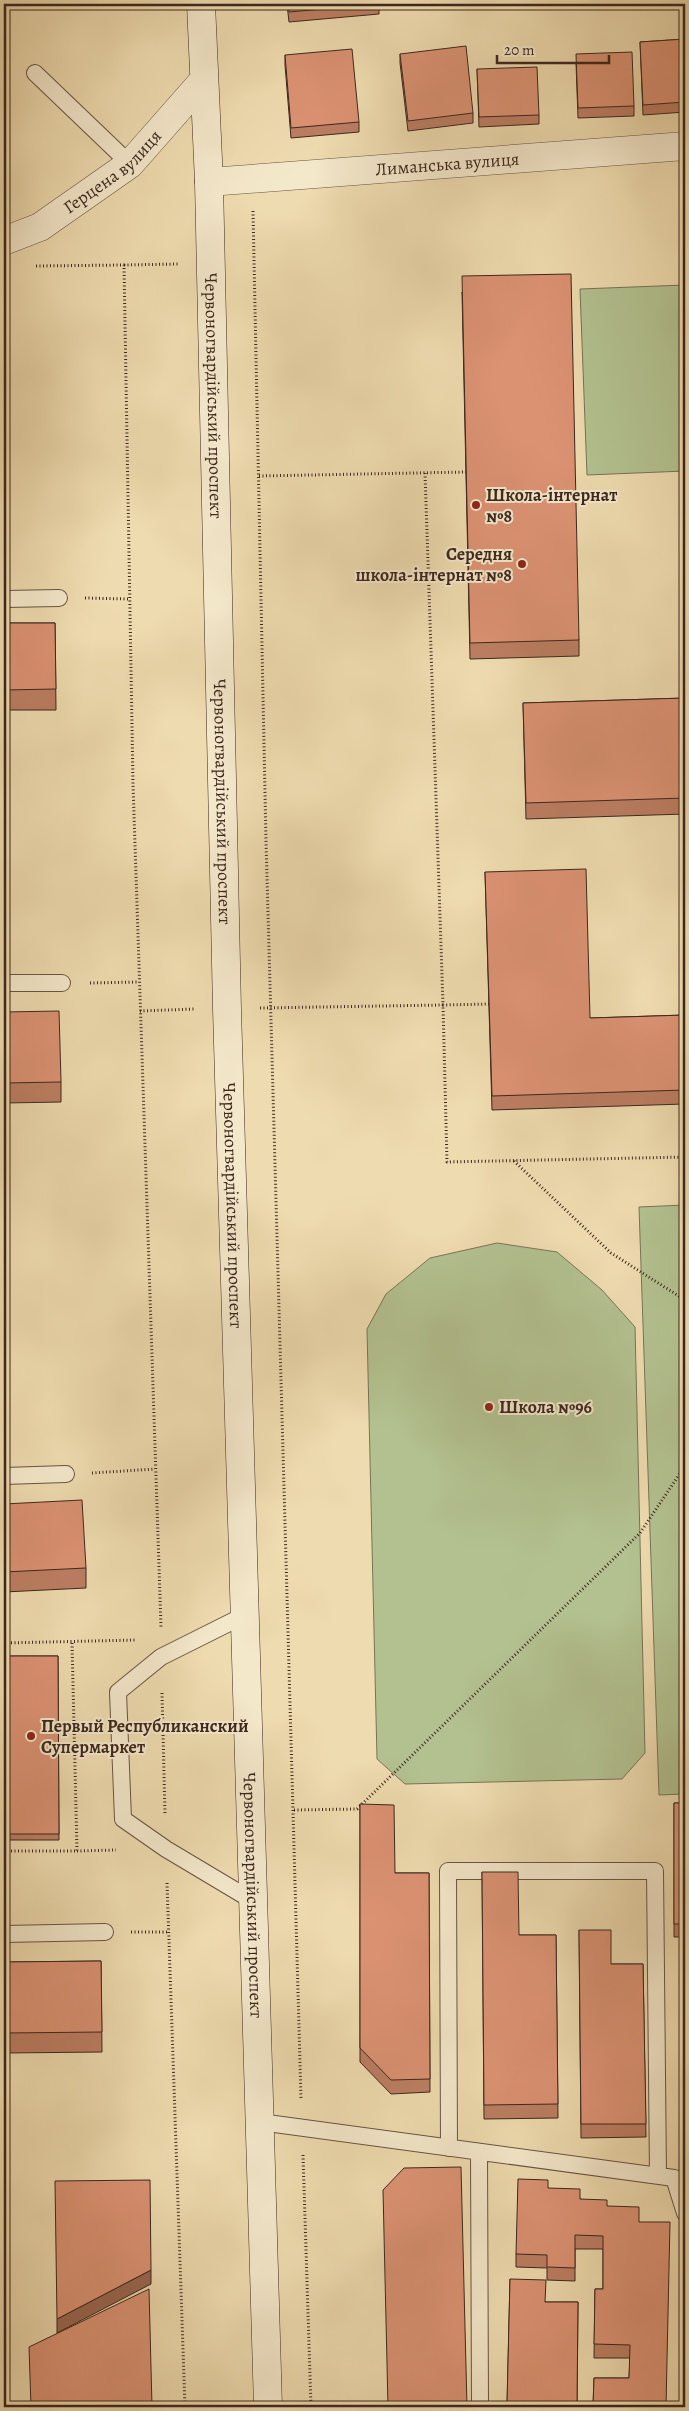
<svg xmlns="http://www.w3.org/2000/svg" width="689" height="2411" font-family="Alegreya,serif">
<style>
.green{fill:#b3c190;stroke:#787457}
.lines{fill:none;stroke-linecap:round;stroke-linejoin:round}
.lane-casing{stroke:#685442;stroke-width:18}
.street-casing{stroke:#685442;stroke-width:29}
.secondary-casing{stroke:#3c271e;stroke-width:29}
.path{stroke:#3c271e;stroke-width:3;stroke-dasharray:1 2.5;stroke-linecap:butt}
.lane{stroke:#f4e8cb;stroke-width:16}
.street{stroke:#f4e8cb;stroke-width:28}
.secondary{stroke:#f4e8cb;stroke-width:28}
.wall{fill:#bc7e63;stroke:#3c271e}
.shaded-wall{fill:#996650;stroke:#3c271e}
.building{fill:#db9273;stroke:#3c271e}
.poi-dot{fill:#8f2418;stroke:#f4e8cb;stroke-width:2}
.labels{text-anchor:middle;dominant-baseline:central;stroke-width:4;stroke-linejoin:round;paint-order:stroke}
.street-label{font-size:18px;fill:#3c271e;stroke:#f4e8cb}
.poi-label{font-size:18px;font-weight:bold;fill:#3c271e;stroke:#f4e8cb;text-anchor:start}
</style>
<rect width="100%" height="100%" fill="#eedbaf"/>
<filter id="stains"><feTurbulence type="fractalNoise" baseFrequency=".004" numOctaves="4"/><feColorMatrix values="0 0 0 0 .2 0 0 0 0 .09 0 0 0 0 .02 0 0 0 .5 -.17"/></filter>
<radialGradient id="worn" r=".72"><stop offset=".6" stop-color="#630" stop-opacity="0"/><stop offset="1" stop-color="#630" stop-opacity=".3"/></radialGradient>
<path class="green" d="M685,285V471L587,475L580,289Z
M685,1205V1794L659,1795L639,1207Z
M497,1243L557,1252L602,1290L635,1327L645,1753L622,1779L405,1784L377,1759L367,1329L386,1294L430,1258Z"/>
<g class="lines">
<g class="lane-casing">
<path id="lane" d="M35,73L130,164
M4,599L59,598
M4,983H62
M4,1476L66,1474
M245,1615L161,1657L118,1692L123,1819L166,1849L253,1901
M4,1934L105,1932
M260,2122L674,2178L685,2213
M449,2148L448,1871H655L658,2176
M479,2152L480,2407"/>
</g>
<g class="street-casing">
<g id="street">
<path id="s1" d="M209,182L685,146"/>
<path id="s2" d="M4,241L40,227L130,164L203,81"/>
</g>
</g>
<g class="secondary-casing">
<g id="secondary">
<path id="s3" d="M201,4L209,182L227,1009L268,2407"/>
</g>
</g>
<path class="path" d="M253,211L266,841L301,2099
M124,265L179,264
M36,266L124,265L133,784L161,1627
M425,473L443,1005L490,1004
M259,476L466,472
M85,598L129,599
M90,983L139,982
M260,1008L443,1005L447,1162L685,1157
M140,1011L194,1009
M514,1161L611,1253L685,1300
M92,1473L155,1469
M4,1643L136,1640
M162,1693L165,1814
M294,1810L357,1809L640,1533L685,1466
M4,1851H77L72,1642
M77,1851L116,1850
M167,1883L185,2407
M131,1932H169
M303,2155L311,2407"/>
<use href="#lane" class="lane"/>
<use href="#street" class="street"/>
<use href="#secondary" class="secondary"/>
</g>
<path class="wall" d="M287,4H379V14L289,22Z
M685,39V112L643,115L640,42Z
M400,54L473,113V123L408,131L400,63Z
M285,55L359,122V132L291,138L285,65Z
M576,63L634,106V116L578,118Z
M477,69L539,115V124L479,127Z
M462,292L579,640V656L470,659Z
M4,623H55L56,710H4Z
M685,698V814L526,819L523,703Z
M485,872L590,1018L685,1015V1104L492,1110Z
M4,1012L61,1082V1102L4,1103Z
M4,1504L86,1568V1588L4,1592Z
M4,1656H58L59,1840H4Z
M674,1803H685V1937H674Z
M360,1804L395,1873H429L430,2092L391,2094L360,2062Z
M482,1872L519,1935H556L558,2118L484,2119Z
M579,1930L611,1964H643L646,2137L581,2138Z
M101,1961L102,2052L4,2053V1962Z
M680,2035H685V2076H681Z
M548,2188L580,2199L607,2206L639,2222L666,2407H593L594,2378H629L630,2358H594L595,2289H603V2249H575V2281L547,2280V2268L516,2267V2254Z
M510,2279L546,2302H578L577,2407H507Z"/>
<path class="shaded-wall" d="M151,2270V2284L57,2333V2319Z"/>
<path class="building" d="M288,4H379L289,12Z
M685,39V102L643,105L640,42Z
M466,46L473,113L408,121L400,54Z
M352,49L359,122L291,128L285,55Z
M632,52L634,106L578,108L576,54Z
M537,67L539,115L479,117L477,69Z
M571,274L579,640L470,643L462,276Z
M4,623H55L56,689L4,690Z
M685,698V798L526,803L523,703Z
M586,869L590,1018L685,1015V1090L492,1096L485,872Z
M59,1011L61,1082L4,1083V1012Z
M82,1500L86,1568L4,1572V1504Z
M4,1656H58L59,1834H4Z
M674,1803H685V1924H674Z
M360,1804L394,1805L395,1873H429L430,2079L391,2080L360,2048Z
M482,1872H518L519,1935H556L558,2104L484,2105Z
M579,1930H611V1964H643L646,2124H581Z
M101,1961L102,2032L4,2033V1962Z
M680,2035H685V2071H681Z
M461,2167L467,2407H388L383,2190L404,2168Z
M518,2179L548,2180V2188L580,2189V2199L607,2200V2206L639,2207V2222H670L666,2407L593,2406L594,2378H629L630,2345L594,2344L595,2289H603V2236L575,2235V2268L547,2267V2255L516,2254Z
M150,2180L151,2270L57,2319L55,2181Z
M510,2279L546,2280L545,2302H578L577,2405L507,2404Z
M149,2289L152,2407H31L29,2347Z"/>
<g class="poi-dot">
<circle cx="476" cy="505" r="5"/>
<circle cx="522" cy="564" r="5"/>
<circle cx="489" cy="1407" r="5"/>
<circle cx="31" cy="1736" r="5"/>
</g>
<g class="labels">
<g class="street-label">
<text stroke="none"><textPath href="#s1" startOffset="239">Лиманська вулиця</textPath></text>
<text stroke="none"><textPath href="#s2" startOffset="130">Герцена вулиця</textPath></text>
<text stroke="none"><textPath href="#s3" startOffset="392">Червоногвардійський проспект</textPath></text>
<text stroke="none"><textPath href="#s3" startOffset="798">Червоногвардійський проспект</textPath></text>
<text stroke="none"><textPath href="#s3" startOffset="1202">Червоногвардійський проспект</textPath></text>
<text stroke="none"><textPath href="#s3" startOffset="1892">Червоногвардійський проспект</textPath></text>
</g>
<g class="poi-label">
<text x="486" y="495">Школа-інтернат<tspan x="486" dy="21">№8</tspan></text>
<text x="512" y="554" text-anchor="end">Середня<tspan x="512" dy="21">школа-інтернат №8</tspan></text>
<text x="499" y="1407">Школа №96</text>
<text x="41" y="1726">Первый Республиканский<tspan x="41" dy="21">Супермаркет</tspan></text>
</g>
</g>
<rect width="689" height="2411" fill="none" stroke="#eedbaf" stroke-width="20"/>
<rect x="5" y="5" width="679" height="2401" fill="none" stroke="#3c271e" stroke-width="2.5"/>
<rect x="10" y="10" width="669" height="2391" fill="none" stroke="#3c271e"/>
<path d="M497 55v8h112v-8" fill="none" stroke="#3c271e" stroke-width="2.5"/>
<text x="504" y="55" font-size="15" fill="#3c271e" stroke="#f4e8cb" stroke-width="4" paint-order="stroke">20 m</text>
<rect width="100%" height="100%" filter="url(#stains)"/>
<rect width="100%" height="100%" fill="url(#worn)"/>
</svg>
